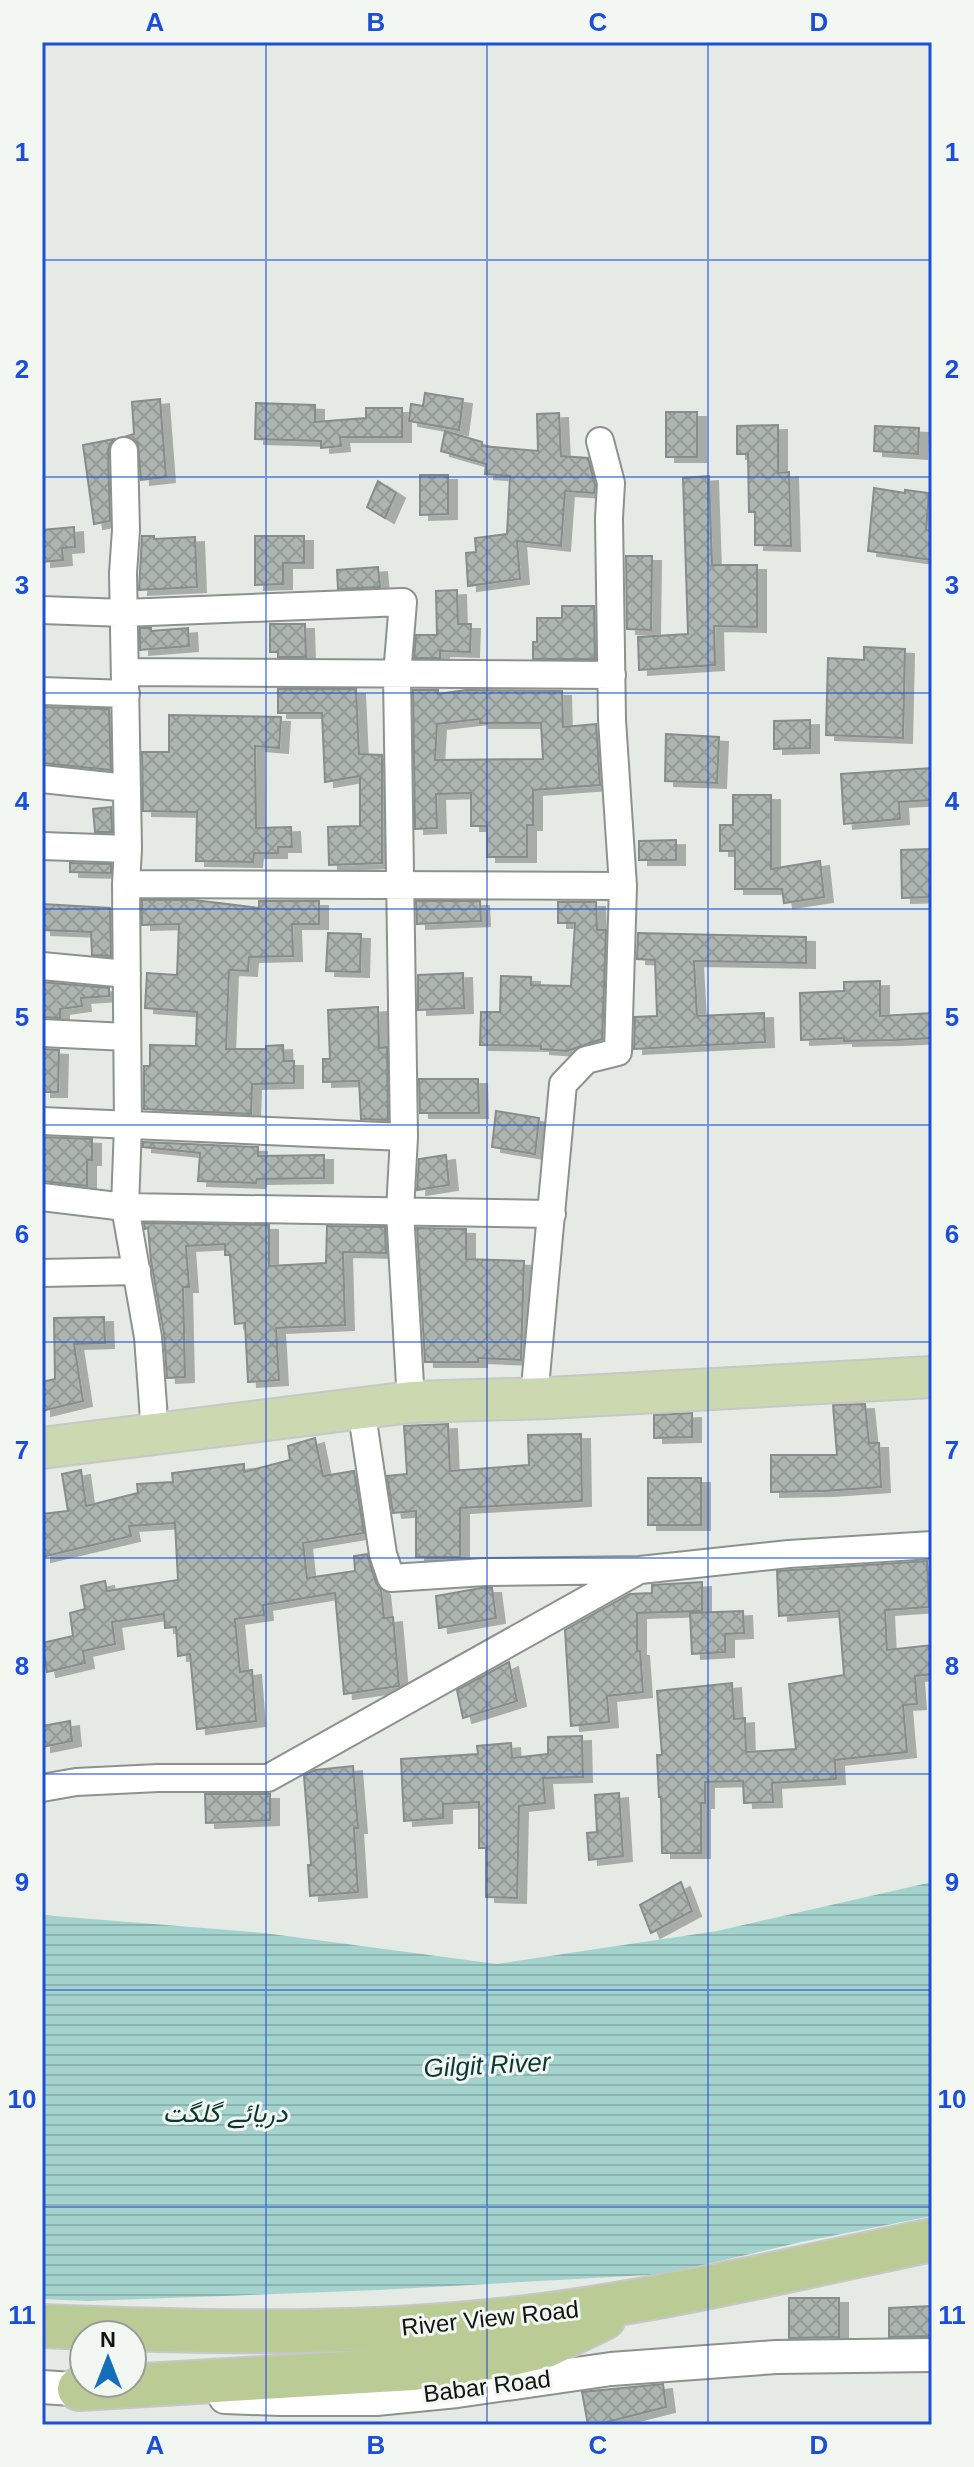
<svg xmlns="http://www.w3.org/2000/svg" width="974" height="2467" font-family="Helvetica,Vazirmatn,sans-serif">
<style>
.water{fill:url(#water-rules)}
.building{fill:url(#building-cross-hatch);stroke:#868d8a;stroke-width:2;fill-rule:evenodd;filter:url(#shadow)}
.lines{fill:none;stroke-linecap:round;stroke-linejoin:round}
.minor-casing{stroke:#8c928c;stroke-width:30}
.tertiary-casing{stroke:#8c928c;stroke-width:36}
.primary-casing{stroke:#c6c7c6;stroke-width:44}
.trunk-casing{stroke:#c6c7c6;stroke-width:46}
.minor{stroke:#fff;stroke-width:26}
.tertiary{stroke:#fff;stroke-width:32}
.primary{stroke:#cbd8b0;stroke-width:40}
.trunk{stroke:#bacb96;stroke-width:42}
.grid{fill:none;stroke:#1d4ed8;stroke-width:2;stroke-opacity:0.55}
.labels{text-anchor:middle;dominant-baseline:central;stroke-width:6;stroke-linejoin:round;paint-order:stroke}
.street-label{font-size:24px;fill:#121412;stroke:#f2f7f2}
.water-label{font-size:26px;font-style:italic;fill:#0b3834;stroke:#f2f7f2}
.neatline{fill:none;stroke:#1d4ed8;stroke-width:3}
.grid-label{font-size:26px;text-anchor:middle;font-weight:bold;fill:#1d4ed8}
</style>
<defs>
<pattern id="water-rules" width="6" height="5" patternUnits="userSpaceOnUse" patternTransform="scale(2)"><rect width="6" height="5" fill="#a4d2cd"/><path d="M0 2.5h6" fill="none" stroke="#8cb3af"/></pattern>
<pattern id="building-cross-hatch" width="8" height="8" patternUnits="userSpaceOnUse" patternTransform="scale(2)"><rect width="8" height="8" fill="#adb5b1"/><path d="M0 0l8 8M0 8l8-8" fill="none" stroke="#949b97"/></pattern>
<filter id="shadow"><feDropShadow dx="9" dy="5" stdDeviation="0" flood-color="#0004"/></filter>
</defs>
<rect width="100%" height="100%" fill="#e5eae4"/>
<path class="water" d="M932,1882V2216L801,2242L665,2274L379,2290L87,2301L42,2299V1915L264,1933L497,1964L717,1931Z"/>
<path class="building" d="M425,393L463,399L459,430L409,421L411,404L423,406Z
M160,399L166,477L141,480L138,443L127,436L134,434L132,402Z
M256,403L315,405V422L366,418V408H402V437H340L341,446L321,448V441L255,439Z
M666,412H697V457H666Z
M559,413L561,456L588,458L595,485L594,493L565,491L561,546L517,541L520,579L468,586L466,553L476,552L475,538L507,534L510,476L485,474L486,464L441,451L445,431L482,442V446L538,451L537,414Z
M778,425V473L789,472L791,546L755,545V512H749L748,454H737V426Z
M875,426L919,428L918,454L874,451Z
M114,439L110,444L108,451L110,521L94,524L83,445Z
M420,475H448V514L420,515Z
M709,476L712,565H757V627L714,626L715,665L639,670L638,637L688,634L683,478Z
M378,481L396,493L385,518L367,507Z
M874,488L905,493V490L929,493L926,530L932,531V560L868,551Z
M74,527L75,547L62,548L63,560L42,562V530Z
M142,536H154V539L195,537L197,587L139,590Z
M255,536H304V563H283V584L255,585Z
M626,556H652L651,630L627,629Z
M378,567L380,587L338,589L337,570Z
M457,590L458,624H471L470,652L440,651V658H414L416,635H437L436,591Z
M562,606H594L595,659H533V642H537V618H562Z
M270,624H305L306,657H278V652H270Z
M140,628H151V631L188,628L189,646L140,650Z
M864,647L905,649L903,738L826,735L828,658L864,660Z
M278,689H356L359,754L382,755V863L329,865L328,827L360,826V776L325,782L322,713H278Z
M413,690H438V694L466,690L562,691L563,727L596,724L600,785L533,790V825H527V857H487V826H471V793L436,794L437,828L415,829ZM480,719V723H541L543,759L435,760L437,724Z
M42,707L109,709L111,770L42,763Z
M169,715L281,717L279,748L255,746L256,828L291,827L292,847H278V853H254L253,862L196,861L197,812L143,811L142,752H169Z
M810,720V748L774,749V721Z
M666,734L719,737L717,783L665,781Z
M932,768V800L899,802L900,819L844,824L841,774Z
M733,795H771V869L820,861L824,897L784,903L782,889H735V851H720V825H733Z
M111,807L112,832H95L93,809Z
M676,840V860H639V841Z
M932,849V897L902,898L901,850Z
M70,863L111,864V873L70,872Z
M142,900H194L259,908V901H319V924H292L293,956L249,957L248,971L229,970L226,1049H266V1046L283,1045L284,1061H294V1083L252,1084L251,1114L144,1109V1066H150V1045L196,1046L197,1012L145,1008L147,973L177,975L179,924L142,925Z
M416,901H480L481,921L417,924Z
M558,902H596L597,930H606L602,1039L567,1051L541,1049V1046L480,1045L481,1012H500L501,976L531,977V985L571,986L575,923H558Z
M42,904L110,908L111,956L92,955L91,932L42,930Z
M328,933L361,934L360,972L326,971Z
M638,933L806,937V963L694,961L697,1016L764,1013L765,1042L634,1049L635,1017L657,1016L655,960L637,959Z
M463,973L464,1008L418,1010V975Z
M880,981V1016L932,1013V1038L894,1040L844,1041V1038L801,1040L800,993L844,991V982Z
M42,982L109,988V996L81,998L82,1006L60,1009V1018L42,1017Z
M378,1007L379,1048L387,1047L388,1120L361,1119L359,1081L323,1082V1059H330L328,1010Z
M42,1049L59,1050L58,1092H42Z
M419,1079H478L479,1113H420Z
M496,1111L539,1118L535,1154L492,1147Z
M42,1137L92,1139V1160H87V1186L42,1181Z
M143,1142L258,1147V1156L324,1155V1178L257,1179L256,1183L198,1181L200,1153L143,1147Z
M446,1155L449,1185L417,1190L419,1159Z
M144,1223L269,1225V1266L326,1263L327,1226L385,1227L386,1253L343,1252L345,1325L276,1328L279,1380L248,1382L245,1323L235,1324L230,1255H225V1244L186,1246L189,1287H183L185,1377L167,1378L164,1334L151,1261L148,1228L145,1229Z
M417,1228L466,1229V1259L524,1261L521,1360L478,1358V1362H425Z
M104,1317L105,1343L74,1344L83,1401L42,1411V1382L55,1379L54,1318Z
M865,1404L869,1443H879L881,1487L824,1491L771,1492V1455H837L833,1405Z
M692,1413V1437L654,1438V1415Z
M448,1424L450,1471L529,1465L528,1435L581,1434L582,1501L460,1508V1557H416V1511L393,1513L387,1476L407,1474L404,1426Z
M315,1438L323,1476L354,1471L364,1533L303,1543L307,1578L355,1571L354,1556L367,1554L376,1583L381,1590L384,1618L393,1617L399,1686L344,1694L335,1593L263,1605L264,1615L235,1619L240,1672L252,1670L256,1721L197,1729L190,1654L178,1656L176,1627L165,1628L164,1614L112,1622L115,1644L83,1651L85,1663L47,1672L42,1643L73,1636L70,1613L85,1609L81,1586L105,1581L107,1591L178,1580L175,1523L129,1526L131,1536L42,1557V1514L68,1511L62,1474L81,1470L86,1506L138,1493L137,1484L173,1482L172,1473L244,1464V1472L290,1460L288,1446Z
M648,1478H701V1525H648Z
M927,1561L929,1607L885,1610L887,1650L932,1645V1674L915,1676L917,1704L903,1705L907,1752L835,1760L836,1779L772,1783L773,1802L744,1803L743,1781L705,1782V1803H701V1853H662L661,1797H659L657,1755H662L657,1691L732,1683L734,1719L745,1718L746,1752L796,1749L789,1684L844,1675L839,1611L779,1616L777,1571Z
M702,1582V1611L637,1613V1651H640L643,1692L607,1696L609,1722L571,1726L565,1630L630,1594L652,1593V1585Z
M481,1588H492L496,1618L439,1628L436,1596Z
M743,1611L744,1633L725,1634V1652L692,1654L690,1613Z
M509,1662L517,1701L463,1718L457,1690Z
M70,1721L72,1741L42,1747V1726Z
M582,1736L583,1777L543,1778L545,1803L519,1806L517,1898L486,1897V1848H479V1802L443,1804V1818L404,1821L401,1759L478,1754L477,1746L511,1743L512,1758L548,1754V1737Z
M353,1766L358,1828H354L358,1892L310,1896L308,1865H311L304,1776L315,1770Z
M619,1793L623,1856L589,1860L587,1833L597,1832L595,1795Z
M205,1794H270V1820L206,1823Z
M681,1882L692,1911L651,1933L640,1905Z
M789,2298H839V2337L789,2338Z
M932,2306V2336L889,2337V2308Z
M663,2384L666,2407L607,2422L608,2425H588L582,2392Z"/>
<g class="lines">
<g class="minor-casing">
<path id="minor" d="M124,451L126,530L123,573L128,849L126,884L128,1125L125,1207L148,1337L155,1433
M42,610L124,613L403,602L397,675L404,1137L400,1211L411,1402
M125,672L612,675
M42,691L126,694
M42,779L127,788
M42,846L128,849
M126,884L623,886
M42,966L127,974
M42,1033L127,1037
M42,1121L404,1137
M42,1197L125,1207L552,1214
M42,1273L137,1271
M534,1398L563,1084L586,1060L618,1052L623,886L612,720L609,518L611,483L600,441
M361,1408L383,1554L391,1578L485,1572L640,1570L789,1554L932,1545
M42,1788L76,1782L158,1778H268L636,1572"/>
</g>
<g class="tertiary-casing">
<path id="tertiary" d="M42,2387L103,2391
M225,2397L280,2399H376L457,2391L611,2369L776,2357L932,2355"/>
</g>
<g class="primary-casing">
<path id="primary" d="M42,1448L411,1402L548,1398L932,1377"/>
</g>
<g class="trunk-casing">
<path id="trunk" d="M42,2326C214,2333 386,2337 557,2313C683,2296 807,2266 932,2240
M79,2389L413,2369L499,2357L546,2346L604,2318"/>
</g>
<use href="#minor" class="minor"/>
<use href="#tertiary" class="tertiary"/>
<use href="#primary" class="primary"/>
<use href="#trunk" class="trunk"/>
</g>
<path class="grid" d="M266,42V2425M487,42V2425M708,42V2425M42,260H932M42,477H932M42,693H932M42,909H932M42,1125H932M42,1342H932M42,1558H932M42,1774H932M42,1990H932M42,2207H932"/>
<g class="labels">
<g class="street-label">
<text transform="translate(490 2318) rotate(-6)">River View Road</text>
<text transform="translate(487 2386) rotate(-7)">Babar Road</text>
</g>
<g class="water-label">
<text transform="translate(487 2065) rotate(-3)">Gilgit River</text>
<text x="225" y="2113">دریائے گلگت</text>
</g>
</g>
<rect width="974" height="2467" fill="none" stroke="#f2f7f2" stroke-width="88"/>
<g transform="translate(108 2359)"><circle r="38" fill="#f2f7f2" stroke="#989c98" stroke-width="2"/>
<path d="M0-6L14 30L0 20L-14 30Z" fill="#146ebb"/>
<text y="-12" font-size="22" font-weight="bold" text-anchor="middle" fill="#121412">N</text>
</g>
<rect x="44" y="44" width="886" height="2379" class="neatline"/>
<g class="grid-label">
<text x="155" y="31">A</text>
<text x="376" y="31">B</text>
<text x="598" y="31">C</text>
<text x="819" y="31">D</text>
<text x="22" y="161">1</text>
<text x="952" y="161">1</text>
<text x="22" y="378">2</text>
<text x="952" y="378">2</text>
<text x="22" y="594">3</text>
<text x="952" y="594">3</text>
<text x="22" y="810">4</text>
<text x="952" y="810">4</text>
<text x="22" y="1026">5</text>
<text x="952" y="1026">5</text>
<text x="22" y="1243">6</text>
<text x="952" y="1243">6</text>
<text x="22" y="1459">7</text>
<text x="952" y="1459">7</text>
<text x="22" y="1675">8</text>
<text x="952" y="1675">8</text>
<text x="22" y="1891">9</text>
<text x="952" y="1891">9</text>
<text x="22" y="2108">10</text>
<text x="952" y="2108">10</text>
<text x="22" y="2324">11</text>
<text x="952" y="2324">11</text>
<text x="155" y="2454">A</text>
<text x="376" y="2454">B</text>
<text x="598" y="2454">C</text>
<text x="819" y="2454">D</text>
</g>
</svg>
